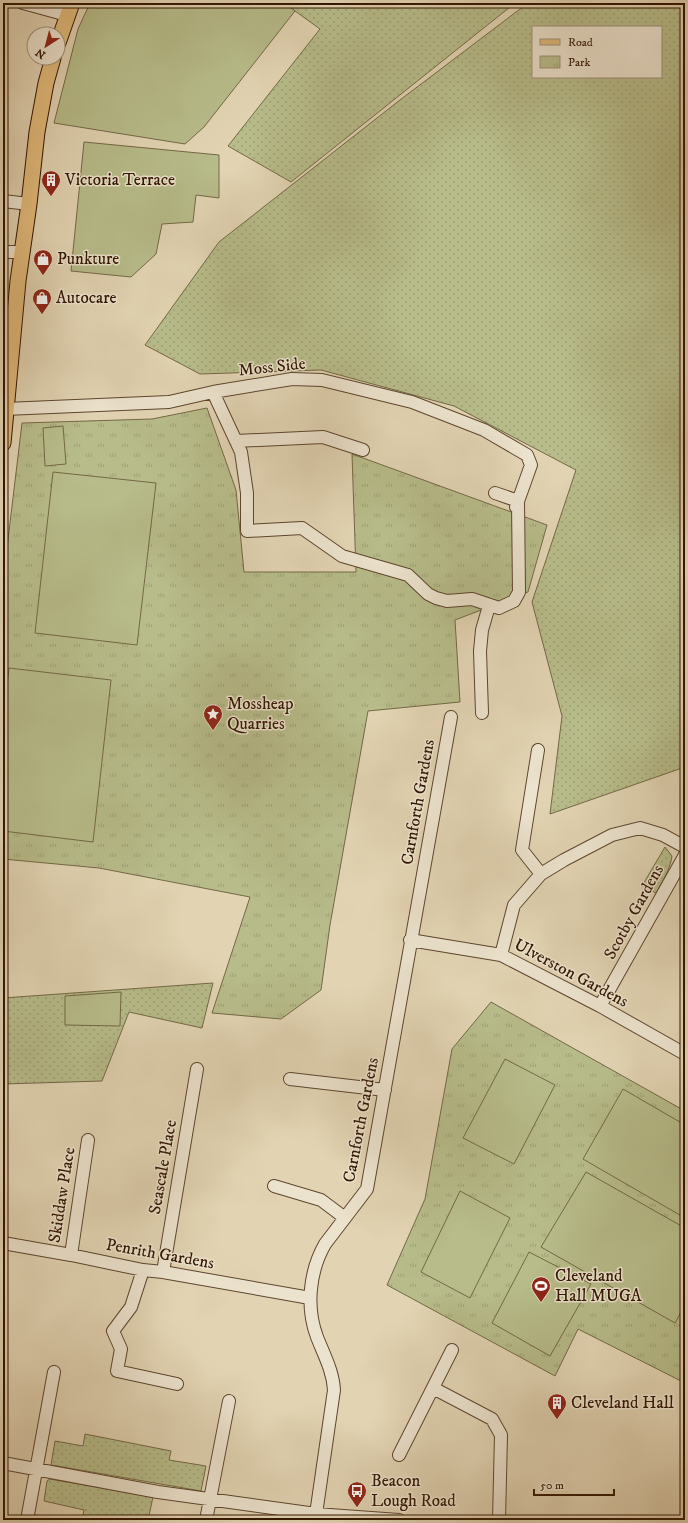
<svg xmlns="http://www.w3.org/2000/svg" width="688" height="1523" font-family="'IM FELL DW Pica',serif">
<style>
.grass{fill:url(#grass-dots);stroke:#746846;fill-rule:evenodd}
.park{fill:url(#park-tufts);stroke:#746846}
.garden{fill:#b7bc8a;stroke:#746846}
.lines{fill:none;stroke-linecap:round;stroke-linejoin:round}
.minor-casing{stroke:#5e452e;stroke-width:14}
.major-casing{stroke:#321501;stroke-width:17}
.minor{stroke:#ece3ce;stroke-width:12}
.major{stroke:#e1ba7a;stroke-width:15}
.labels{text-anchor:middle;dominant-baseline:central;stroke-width:3;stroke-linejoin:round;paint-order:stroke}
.poi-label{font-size:17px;fill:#321501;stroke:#ece3ce;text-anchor:start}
.street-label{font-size:17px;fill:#321501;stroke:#ece3ce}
</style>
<defs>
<pattern id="grass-dots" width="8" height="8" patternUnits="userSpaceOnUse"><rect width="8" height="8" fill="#b7bc8a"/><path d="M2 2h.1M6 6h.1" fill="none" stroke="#9ea175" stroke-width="1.8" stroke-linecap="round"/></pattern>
<pattern id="park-tufts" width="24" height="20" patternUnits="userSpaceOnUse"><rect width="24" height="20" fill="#b7bc8a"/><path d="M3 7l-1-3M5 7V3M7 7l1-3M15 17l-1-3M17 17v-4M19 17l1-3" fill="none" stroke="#9ea175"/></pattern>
</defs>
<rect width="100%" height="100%" fill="#e2d4b3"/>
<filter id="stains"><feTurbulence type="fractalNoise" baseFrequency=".005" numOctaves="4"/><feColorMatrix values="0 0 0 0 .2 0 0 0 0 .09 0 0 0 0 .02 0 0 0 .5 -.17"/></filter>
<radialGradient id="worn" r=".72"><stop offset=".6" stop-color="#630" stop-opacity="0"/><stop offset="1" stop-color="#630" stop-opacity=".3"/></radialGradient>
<path class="grass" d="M284,3H515L291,182L228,146L320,29Z
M528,3H685V767L550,814L562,716L532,602L576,470L454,406L321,370L200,374L145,345L219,242L400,100ZM533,27H661V77H533Z
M665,847L672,856C670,870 663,880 656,893L642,886Z
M213,983L202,1028L129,1012L102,1081L3,1084V998Z
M85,1434L171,1451L169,1460L206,1466L201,1491L51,1465L55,1441L83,1446Z
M50,1479L153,1497L148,1520H82L84,1510L44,1501L47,1481Z"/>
<path class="park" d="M207,408L236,490L244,572H356L352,454L547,525L528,592L455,620L460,702L368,711L330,925L321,990L281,1019L212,1013L250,897L99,868L3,859V581L22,423L152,419Z
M491,1002L685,1111V1383L578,1329L555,1376L387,1285L425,1199L452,1049Z"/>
<path class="garden" d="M90,3H110L118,6L119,3H284L295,11L204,127L185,144L54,123L78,29Z
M84,142L219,155V198L196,195L193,222L162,224L156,254L131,277L71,271Z
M63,426L66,464L45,466L43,428Z
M53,472L156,483L137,645L35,633Z
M9,668L111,680L93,842L3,831V719Z
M121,992L120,1026L65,1025V996Z
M505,1059L555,1085L514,1164L463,1138Z
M623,1089L685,1125V1218L583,1159Z
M586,1172L685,1228V1305L675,1323L541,1247Z
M460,1191L510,1218L470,1298L421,1272Z
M529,1252L591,1284L550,1356L492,1323Z"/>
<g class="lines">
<g class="minor-casing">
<path id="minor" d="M23,3L67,15
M3,201L29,204
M3,254L7,252H23
M213,392L241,452L247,493V531L302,528L342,556L408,575L428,594L436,598L447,601L472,599L499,608L514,601L519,592L518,501L495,493
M5,409L169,402L213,392L292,379L322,380L412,402L484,430L527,455L531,465L516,507
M236,441L323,437L363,450
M482,713L480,651L482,630L489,606
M538,750L522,850L541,874
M410,940L501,955L600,1006L685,1054
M501,955L514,905L541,874L564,860L612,835L640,828L663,835L685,847
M600,1006L685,855
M290,1079L385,1090
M274,1186L321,1200L345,1218
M3,1243L71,1255L143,1270L163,1272L310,1298
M71,1255L88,1140
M143,1270L131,1307L113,1331L121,1349L117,1371L177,1384
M163,1272L197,1069
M433,1388L492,1419L501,1435L499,1520
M399,1455L452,1350
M3,1463L158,1492L316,1514L399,1520
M316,1514L334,1390C333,1371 324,1355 317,1337C306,1308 309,1272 325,1244L367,1189L451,717
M27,1520L54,1372
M206,1520L229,1401"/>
</g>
<g class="major-casing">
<path id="major" d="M58,43L72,3
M3,443L18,281L29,204L37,132L46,83L53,58"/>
</g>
<use href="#minor" class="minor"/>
<use href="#major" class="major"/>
</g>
<defs>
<g id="building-pin" transform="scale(1)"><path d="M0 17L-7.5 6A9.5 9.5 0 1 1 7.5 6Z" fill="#8f2418" stroke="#ece3ce"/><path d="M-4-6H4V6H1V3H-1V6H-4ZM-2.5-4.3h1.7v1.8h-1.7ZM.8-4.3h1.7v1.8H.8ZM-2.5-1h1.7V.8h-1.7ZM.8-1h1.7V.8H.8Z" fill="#fff"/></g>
<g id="shop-pin" transform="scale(1)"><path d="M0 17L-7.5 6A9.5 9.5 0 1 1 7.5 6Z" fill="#8f2418" stroke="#ece3ce"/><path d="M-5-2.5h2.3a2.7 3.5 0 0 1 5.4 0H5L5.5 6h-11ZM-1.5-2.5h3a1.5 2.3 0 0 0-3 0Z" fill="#fff"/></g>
<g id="sight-pin" transform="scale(1)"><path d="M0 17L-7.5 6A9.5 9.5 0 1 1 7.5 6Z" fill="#8f2418" stroke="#ece3ce"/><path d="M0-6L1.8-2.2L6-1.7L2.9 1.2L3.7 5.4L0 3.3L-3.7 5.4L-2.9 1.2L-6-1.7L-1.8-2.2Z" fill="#fff"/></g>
<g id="stadium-pin" transform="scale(1)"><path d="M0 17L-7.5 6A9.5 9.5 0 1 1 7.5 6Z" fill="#8f2418" stroke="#ece3ce"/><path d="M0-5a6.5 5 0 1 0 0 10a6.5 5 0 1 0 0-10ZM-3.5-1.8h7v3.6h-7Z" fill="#fff"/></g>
<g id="bus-pin" transform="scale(1)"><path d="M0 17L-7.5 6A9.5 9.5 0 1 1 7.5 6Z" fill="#8f2418" stroke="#ece3ce"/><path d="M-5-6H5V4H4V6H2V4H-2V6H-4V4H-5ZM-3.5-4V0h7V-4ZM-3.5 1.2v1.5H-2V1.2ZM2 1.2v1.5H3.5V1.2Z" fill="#fff"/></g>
</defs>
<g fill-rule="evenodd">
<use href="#building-pin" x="51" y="180"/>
<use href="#shop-pin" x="43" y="259"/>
<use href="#shop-pin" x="42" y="298"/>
<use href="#sight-pin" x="213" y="714"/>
<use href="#stadium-pin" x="541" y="1286"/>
<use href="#building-pin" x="557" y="1403"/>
<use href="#bus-pin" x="357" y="1491"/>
</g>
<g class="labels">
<g class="poi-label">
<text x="65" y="180">Victoria Terrace</text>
<text x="57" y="259">Punkture</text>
<text x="56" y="298">Autocare</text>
<text x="227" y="704">Mossheap<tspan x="227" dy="20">Quarries</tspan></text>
<text x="555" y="1276">Cleveland<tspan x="555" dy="20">Hall MUGA</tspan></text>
<text x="571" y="1403">Cleveland Hall</text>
<text x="371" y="1481">Beacon<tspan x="371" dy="20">Lough Road</tspan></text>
</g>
<g class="street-label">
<text transform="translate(272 367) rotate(-6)">Moss Side</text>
<text transform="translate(418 802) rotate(-80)">Carnforth Gardens</text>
<text transform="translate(634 912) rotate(-61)">Scotby Gardens</text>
<text transform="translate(571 973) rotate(28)">Ulverston Gardens</text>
<text transform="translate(361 1120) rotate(-79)">Carnforth Gardens</text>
<text transform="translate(163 1167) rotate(-80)">Seascale Place</text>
<text transform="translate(62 1195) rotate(-81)">Skiddaw Place</text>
<text transform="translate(160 1254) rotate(10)">Penrith Gardens</text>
</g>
</g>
<rect width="688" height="1523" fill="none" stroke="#e2d4b3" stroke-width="16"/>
<rect x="4" y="4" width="680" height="1515" fill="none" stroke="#321501" stroke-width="2"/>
<rect x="8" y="8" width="672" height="1507" fill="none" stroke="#321501"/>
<rect x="532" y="26" width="130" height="52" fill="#ece3ce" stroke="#a2917c"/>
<rect x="540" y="39" width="20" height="6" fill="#e1ba7a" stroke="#a2917c"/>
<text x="568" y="46" font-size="12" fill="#321501">Road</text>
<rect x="540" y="56" width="20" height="12" fill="url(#park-tufts)" stroke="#a2917c"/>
<text x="568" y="66" font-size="12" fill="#321501">Park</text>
<g transform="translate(46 46) rotate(216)"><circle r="19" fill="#ece3ce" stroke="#a2917c"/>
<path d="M0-3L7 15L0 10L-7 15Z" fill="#8f2418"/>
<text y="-6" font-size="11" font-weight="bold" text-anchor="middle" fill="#321501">N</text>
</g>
<path d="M534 1489v6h80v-6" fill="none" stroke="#321501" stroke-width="2"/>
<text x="540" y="1489" font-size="12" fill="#321501" stroke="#ece3ce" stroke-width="3" paint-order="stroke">50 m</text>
<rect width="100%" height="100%" filter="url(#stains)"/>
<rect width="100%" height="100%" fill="url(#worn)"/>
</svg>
